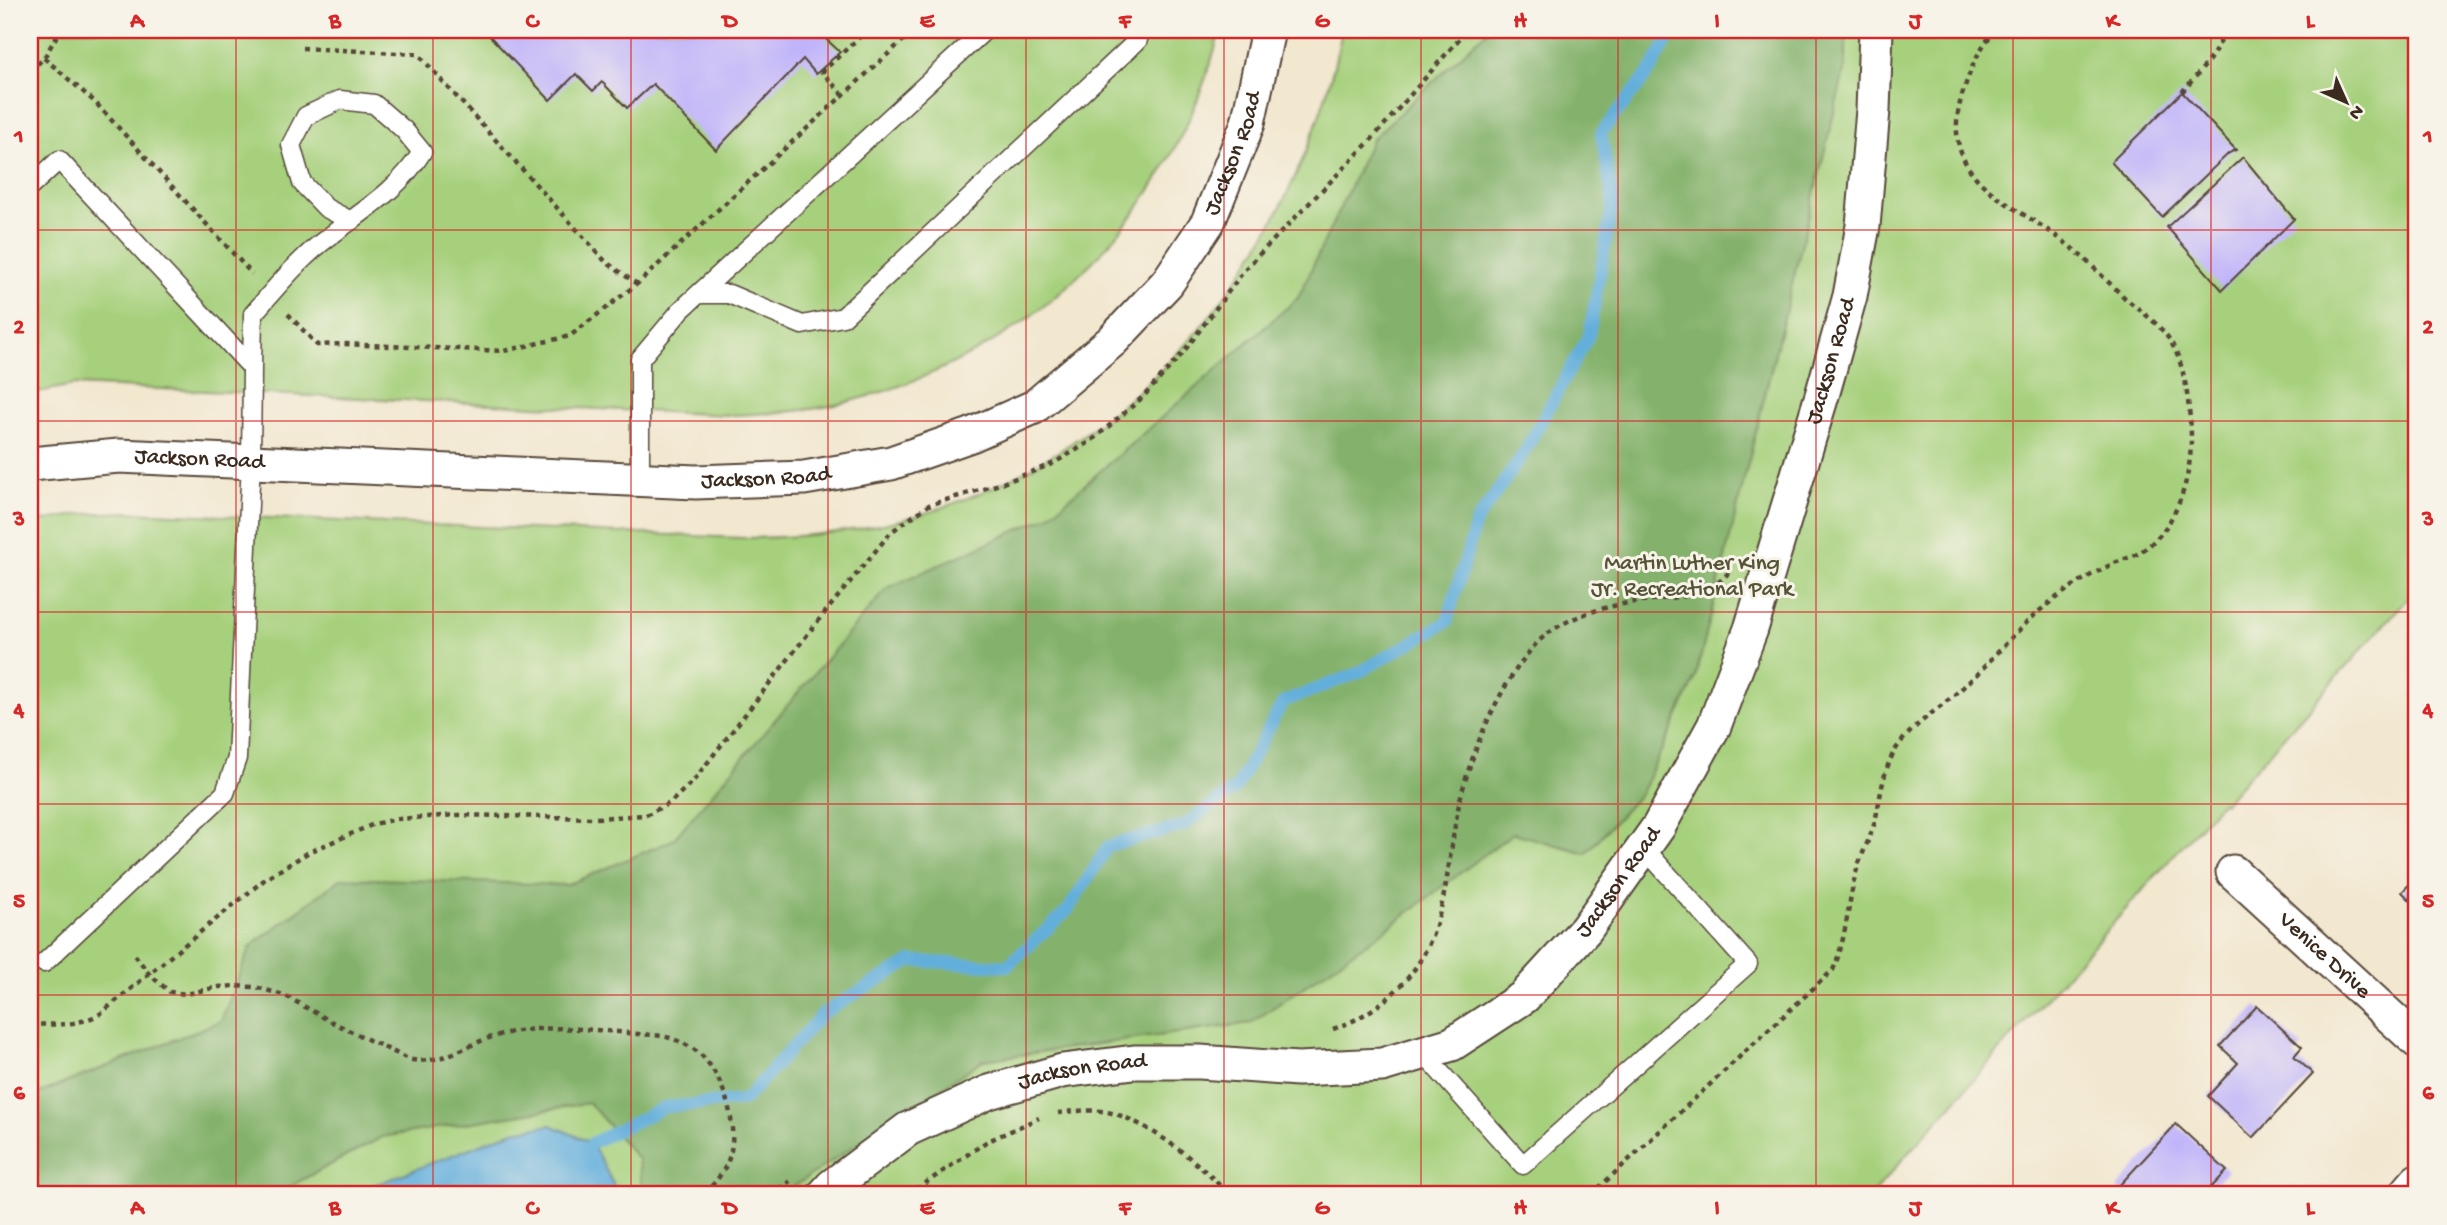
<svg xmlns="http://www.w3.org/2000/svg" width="2447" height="1225" font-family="'Gochi Hand',sans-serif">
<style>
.green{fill:#a6d07c;stroke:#707d4d;stroke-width:2}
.forest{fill:#84b26c;stroke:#606e45;stroke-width:2}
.water{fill:#64afdc;stroke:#506c7d;stroke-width:2}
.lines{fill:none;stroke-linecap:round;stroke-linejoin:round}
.stream{stroke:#64afdc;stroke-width:12}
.building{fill:#bfb3fa}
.lane-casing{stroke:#564639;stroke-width:21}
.street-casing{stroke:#564639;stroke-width:37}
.path{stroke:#564639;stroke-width:4.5;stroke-dasharray:5 5;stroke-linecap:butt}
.lane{stroke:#fff;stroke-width:18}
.street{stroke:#fff;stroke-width:33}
.grid{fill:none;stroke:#d62828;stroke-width:2;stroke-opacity:0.55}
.labels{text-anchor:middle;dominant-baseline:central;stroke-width:6;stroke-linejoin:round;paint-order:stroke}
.street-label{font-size:23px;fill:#3b2a1e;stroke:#f7f3e8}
.park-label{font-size:23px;fill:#565436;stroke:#f7f3e8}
.neatline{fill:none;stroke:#d62828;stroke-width:2.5}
.grid-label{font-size:23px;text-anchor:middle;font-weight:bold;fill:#d62828}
</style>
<rect width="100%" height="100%" fill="#f7f3e8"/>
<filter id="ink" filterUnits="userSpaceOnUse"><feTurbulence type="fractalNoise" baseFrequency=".0143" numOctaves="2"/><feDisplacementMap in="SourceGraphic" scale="14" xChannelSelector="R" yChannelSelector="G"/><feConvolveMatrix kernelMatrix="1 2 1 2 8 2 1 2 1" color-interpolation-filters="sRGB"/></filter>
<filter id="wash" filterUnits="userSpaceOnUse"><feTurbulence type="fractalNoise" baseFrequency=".00686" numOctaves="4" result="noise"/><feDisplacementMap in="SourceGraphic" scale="28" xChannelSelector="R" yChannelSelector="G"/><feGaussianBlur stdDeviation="1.57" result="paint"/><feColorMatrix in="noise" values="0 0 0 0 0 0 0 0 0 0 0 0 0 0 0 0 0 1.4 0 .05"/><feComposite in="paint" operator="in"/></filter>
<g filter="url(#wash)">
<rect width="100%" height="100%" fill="#f2e7cf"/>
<path class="green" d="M30,30H1220C1172,221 1028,361 835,405C801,412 765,414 730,415L73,385L30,394Z
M1342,30H2417V588L2224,803L2222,801L1871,1195H30V523L81,514L129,512L742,538C802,538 861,532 919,515C1140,449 1299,252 1342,30Z"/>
<path class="forest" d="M1488,30H1846V64L1695,680L1641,793L1586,853L1513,833L1384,931L1251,1023L983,1060L781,1195H643L638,1159L589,1103L382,1137L274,1195H30V1097L221,1021L251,946L342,878L567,885L673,840L887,588L1049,516L1298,298L1372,139Z"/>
<path class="water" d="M551,1125L592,1143L616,1190L613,1195H349L514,1131Z"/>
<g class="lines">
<path class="stream" d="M592,1143L665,1107L745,1100L823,1013L911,961L1007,966L1068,910L1108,846L1183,826L1236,788L1283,702L1358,673L1447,622L1476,522L1524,453L1589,335L1613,202L1601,133L1651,70L1673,30"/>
</g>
<g id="blocks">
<path class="building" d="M484,30H835L826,39L840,52L816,74L803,59L716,150L653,84L627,108L602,82L593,91L576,74L550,100Z
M2182,92L2236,150L2229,153L2162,217L2111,162Z
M2243,157L2294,219L2222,290L2167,227Z
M2417,876V907L2402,892Z
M2257,1006L2302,1047L2294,1056L2313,1074L2253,1138L2208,1096L2238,1063L2220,1046Z
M2176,1124L2227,1171L2204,1195H2124L2117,1188Z"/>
</g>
</g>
<g filter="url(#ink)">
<use href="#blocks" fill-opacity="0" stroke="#564639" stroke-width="2"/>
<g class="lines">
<g class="lane-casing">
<path id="lane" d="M30,187L59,160L252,368L251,462L237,758L225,793L44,963
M699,294H729L802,325L843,317L1138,40L1128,30
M252,368L253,314C274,290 296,263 321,243C357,214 397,193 422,152L404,130L374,104L340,100L306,116L291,145L302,183L326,208L351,221
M640,480V359L681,310L985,30
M1423,1053L1523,1165L1748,964L1644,848"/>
</g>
<g class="street-casing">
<g id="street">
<path id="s1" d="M30,464L119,456L696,482L804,478L891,463L971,435L1034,407L1112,341L1167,283L1208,222L1248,123L1268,30"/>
<path id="s2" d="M2233,872L2417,1041"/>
<path id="s3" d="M824,1195L832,1186L908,1129L989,1092L1062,1071L1134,1062H1200L1298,1069L1382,1065L1452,1044L1524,997L1586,929L1659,826L1714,726L1751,629L1823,392L1850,296L1863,226L1873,110L1876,30"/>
<path d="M2405,1195L2417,1181"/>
</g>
</g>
<path class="path" d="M302,48L418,54L606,262L637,284
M44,58L95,102L252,274
M30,71L44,58L60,30
M2182,92C2198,74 2218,53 2225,30
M843,95L822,72L867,30
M288,314L317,345L343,344L504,351L570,336L637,284L911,33L940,31
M135,955L150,975L170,992L186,994L218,987L235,986L255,987L284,995L330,1021L408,1059C441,1067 469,1042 499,1035C541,1024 586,1029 628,1033C641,1035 657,1034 670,1038C680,1041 691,1047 699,1053C716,1068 728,1097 731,1119C736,1154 727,1171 703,1195
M30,1024C55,1025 77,1026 100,1014L264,880L309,852L374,824L397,819L458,815L596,818L646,815L670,803L694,780L818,621L891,532L929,505L1003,483L1052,464L1090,442L1143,397L1182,354L1246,268L1372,139L1467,30
M1333,1029C1356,1021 1374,1010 1392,994C1453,940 1443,865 1462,792C1476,741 1500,685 1535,645C1561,617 1605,606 1641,601C1673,597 1707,599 1729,572
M1058,1113C1074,1111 1091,1109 1107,1112C1145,1119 1205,1166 1228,1195
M771,1195L790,1181
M908,1195L986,1142L1039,1118
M1591,1195L1833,970C1846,940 1847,909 1855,877C1859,858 1870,840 1875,821C1881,797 1882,774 1894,752C1909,727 1939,709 1960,690C1994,660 2022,621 2060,595C2078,582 2097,571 2117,562C2124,559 2132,557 2139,553C2182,526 2195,465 2190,419C2187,389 2183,352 2161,329C2151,318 2137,308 2125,298C2106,280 2088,261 2068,245C2014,201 1934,183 1963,92C1971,69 1978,48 1996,30"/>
<use href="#lane" class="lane"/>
<use href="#street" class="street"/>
</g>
</g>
<path class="grid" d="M236,30V1195M433,30V1195M631,30V1195M828,30V1195M1026,30V1195M1224,30V1195M1421,30V1195M1618,30V1195M1816,30V1195M2013,30V1195M2211,30V1195M30,230H2417M30,421H2417M30,612H2417M30,804H2417M30,995H2417"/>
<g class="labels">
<g class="street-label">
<text stroke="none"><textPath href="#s1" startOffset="1346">Jackson Road</textPath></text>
<text stroke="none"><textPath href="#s3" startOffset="1468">Jackson Road</textPath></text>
<text stroke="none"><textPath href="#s1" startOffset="170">Jackson Road</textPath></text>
<text stroke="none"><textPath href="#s1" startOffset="737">Jackson Road</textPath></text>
<text stroke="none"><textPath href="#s3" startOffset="901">Jackson Road</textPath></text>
<text stroke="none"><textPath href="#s2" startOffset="124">Venice Drive</textPath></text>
<text stroke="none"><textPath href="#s3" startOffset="292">Jackson Road</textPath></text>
</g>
<g class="park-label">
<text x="1692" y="564">Martin Luther King<tspan x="1692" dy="26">Jr. Recreational Park</tspan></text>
</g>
</g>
<rect width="2447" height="1225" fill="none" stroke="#f7f3e8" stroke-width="77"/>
<g transform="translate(2346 102) rotate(135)" stroke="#f7f3e8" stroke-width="5" paint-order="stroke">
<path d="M0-5L12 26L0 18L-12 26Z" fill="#3b2a1e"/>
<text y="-10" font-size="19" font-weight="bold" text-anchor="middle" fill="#3b2a1e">N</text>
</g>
<rect x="38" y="38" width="2370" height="1148" class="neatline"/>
<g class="grid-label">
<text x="137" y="27">A</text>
<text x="335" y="27">B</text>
<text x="532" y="27">C</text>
<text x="730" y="27">D</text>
<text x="927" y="27">E</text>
<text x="1125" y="27">F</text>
<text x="1322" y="27">G</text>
<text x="1520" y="27">H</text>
<text x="1717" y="27">I</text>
<text x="1915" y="27">J</text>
<text x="2112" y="27">K</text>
<text x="2310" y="27">L</text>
<text x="19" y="142">1</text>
<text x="2428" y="142">1</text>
<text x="19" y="333">2</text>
<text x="2428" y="333">2</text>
<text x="19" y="525">3</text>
<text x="2428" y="525">3</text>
<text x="19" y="716">4</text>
<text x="2428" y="716">4</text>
<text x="19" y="907">5</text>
<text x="2428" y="907">5</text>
<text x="19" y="1099">6</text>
<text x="2428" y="1099">6</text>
<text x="137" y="1214">A</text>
<text x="335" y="1214">B</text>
<text x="532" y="1214">C</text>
<text x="730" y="1214">D</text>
<text x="927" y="1214">E</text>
<text x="1125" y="1214">F</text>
<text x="1322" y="1214">G</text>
<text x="1520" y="1214">H</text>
<text x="1717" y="1214">I</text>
<text x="1915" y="1214">J</text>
<text x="2112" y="1214">K</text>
<text x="2310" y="1214">L</text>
</g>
</svg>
